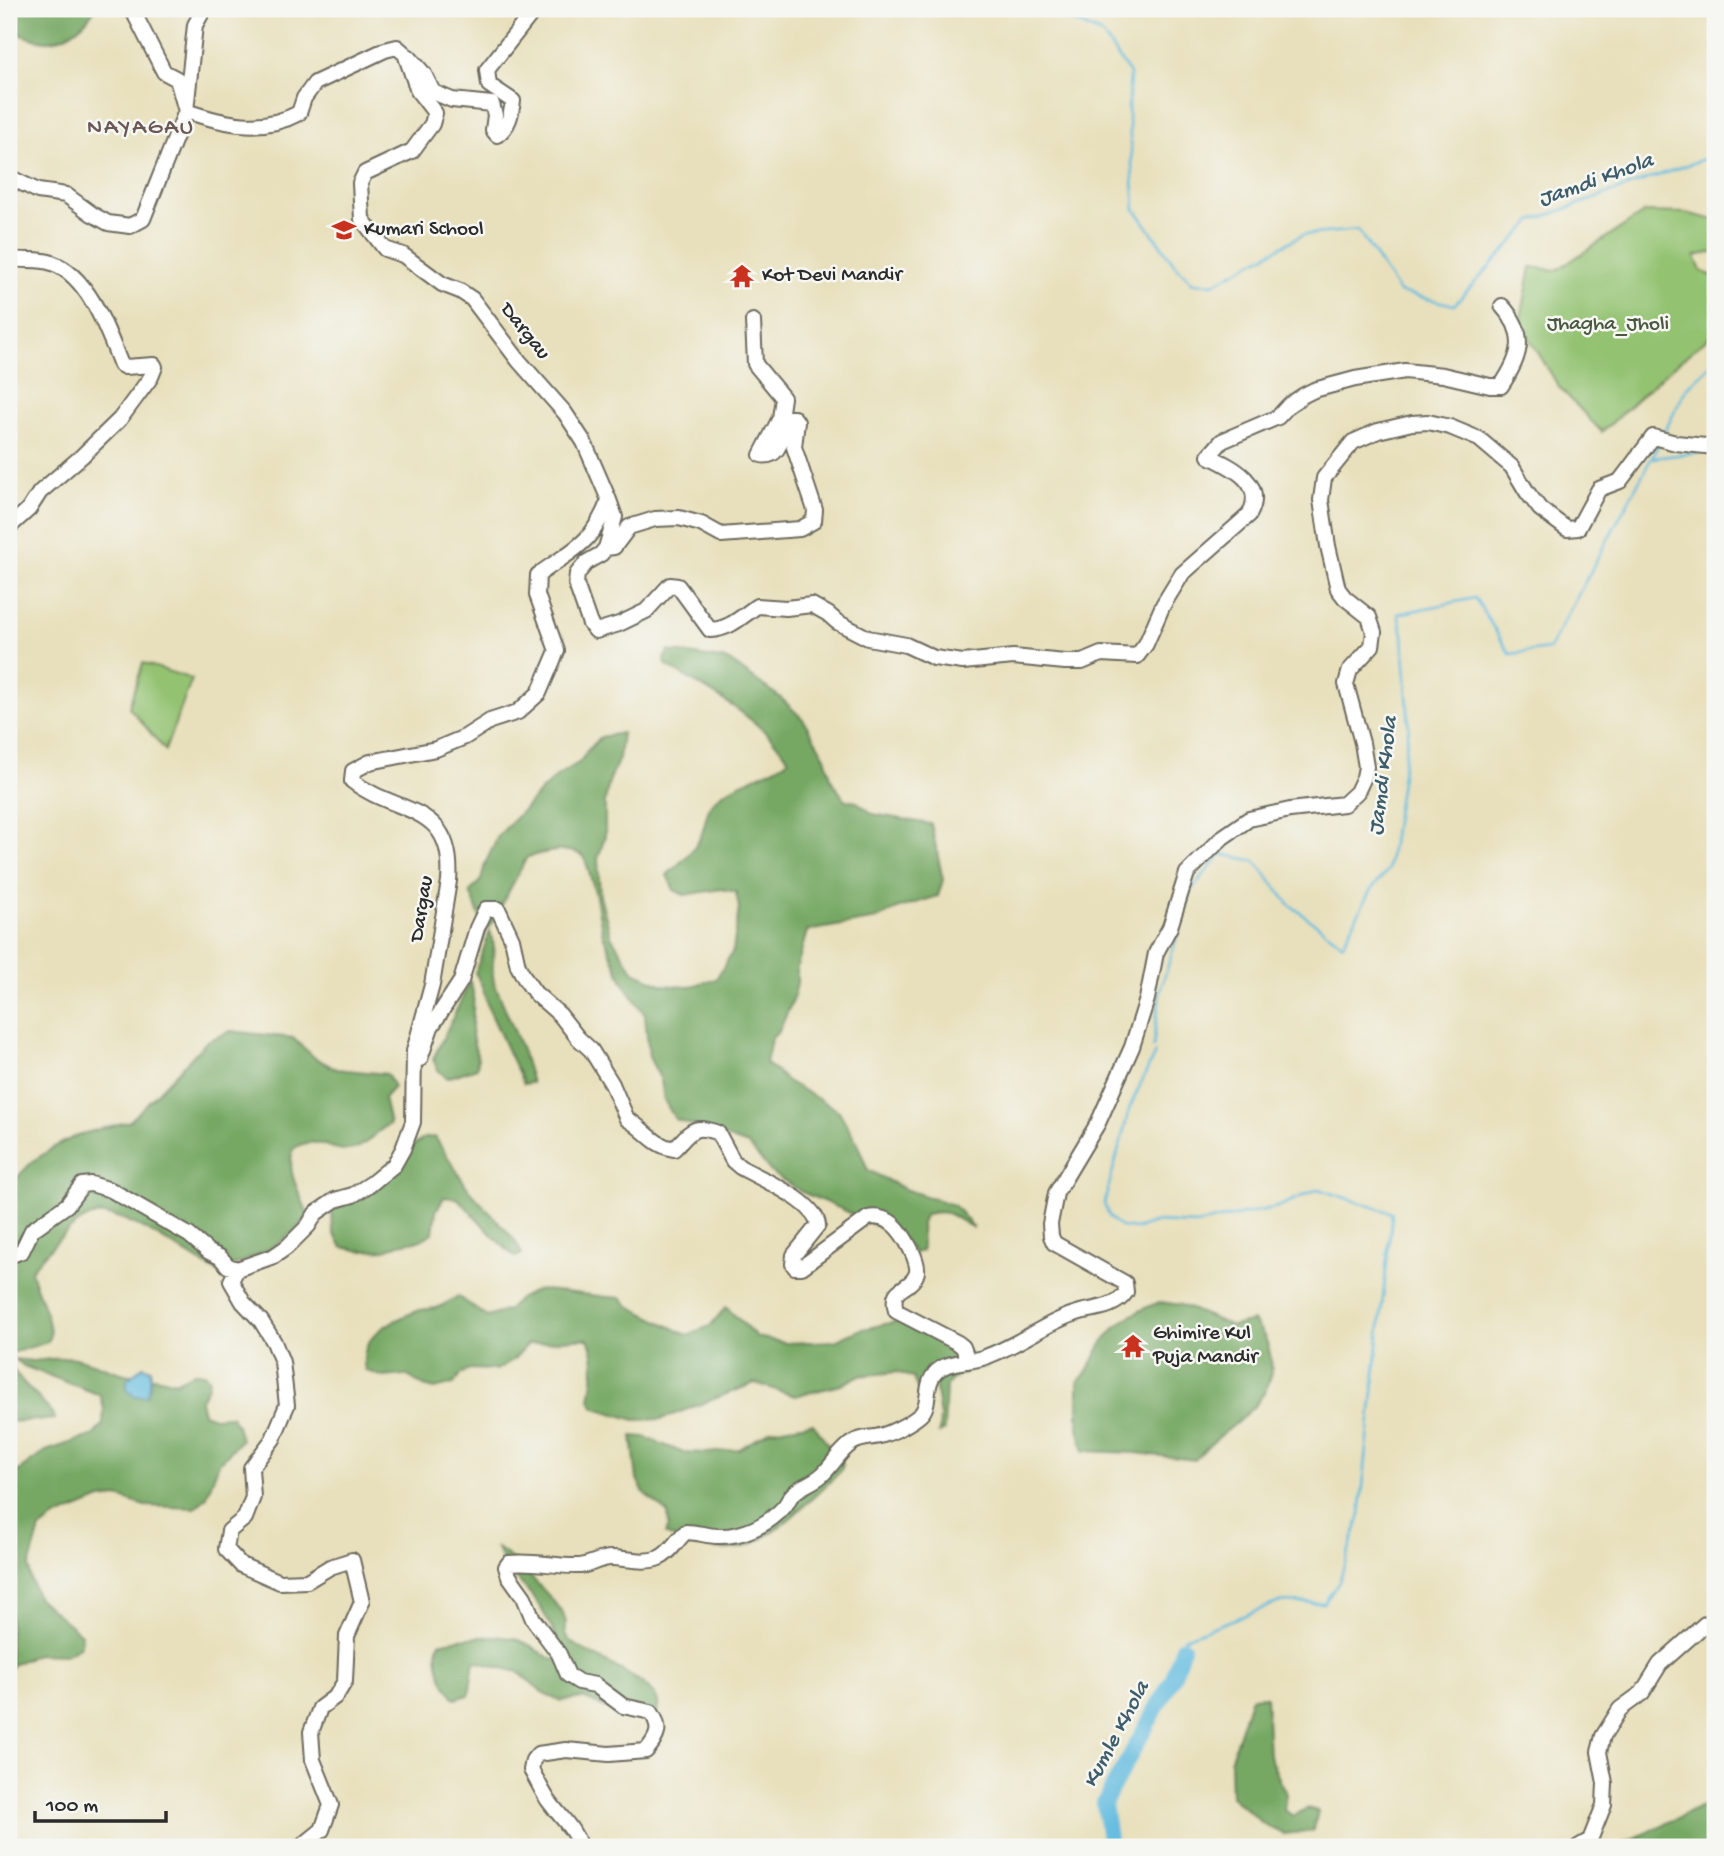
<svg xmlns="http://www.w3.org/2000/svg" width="1724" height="1856" font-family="'Gochi Hand',sans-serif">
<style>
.green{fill:#93c271;stroke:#5f764e;stroke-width:2}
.forest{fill:#76a863;stroke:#506a47;stroke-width:2}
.water{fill:#62bbdf;stroke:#467385;stroke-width:2}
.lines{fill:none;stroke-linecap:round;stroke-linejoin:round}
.stream{stroke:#62bbdf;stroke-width:2.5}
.river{stroke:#62bbdf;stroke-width:16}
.minor-casing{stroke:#6d6a5e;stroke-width:18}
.minor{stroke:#fff;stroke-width:14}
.labels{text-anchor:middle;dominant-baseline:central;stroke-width:5;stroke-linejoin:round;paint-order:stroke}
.poi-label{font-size:21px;fill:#2b2b2b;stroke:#f6f6f2;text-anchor:start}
.park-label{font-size:21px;fill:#4a5840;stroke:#f6f6f2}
.street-label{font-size:21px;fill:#2b2b2b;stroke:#f6f6f2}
.neighbourhood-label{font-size:23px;letter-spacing:2px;fill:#6a5756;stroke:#f6f6f2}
.water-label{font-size:23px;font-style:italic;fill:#3e5d6a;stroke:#f6f6f2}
</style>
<rect width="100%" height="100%" fill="#f6f6f2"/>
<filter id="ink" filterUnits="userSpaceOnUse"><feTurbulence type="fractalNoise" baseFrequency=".0143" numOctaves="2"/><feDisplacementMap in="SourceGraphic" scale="14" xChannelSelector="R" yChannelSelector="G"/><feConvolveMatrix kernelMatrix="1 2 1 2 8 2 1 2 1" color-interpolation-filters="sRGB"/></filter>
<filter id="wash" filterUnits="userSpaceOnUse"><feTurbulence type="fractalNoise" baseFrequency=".00686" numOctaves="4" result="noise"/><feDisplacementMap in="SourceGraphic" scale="28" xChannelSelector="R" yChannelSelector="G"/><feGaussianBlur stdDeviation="1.57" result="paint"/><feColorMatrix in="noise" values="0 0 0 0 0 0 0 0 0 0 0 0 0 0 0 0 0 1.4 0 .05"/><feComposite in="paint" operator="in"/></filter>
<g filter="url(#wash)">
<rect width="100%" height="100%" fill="#e8e0bc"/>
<path class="green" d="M1645,212L1686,213L1715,220V252L1695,256L1701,271L1715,277V332L1662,376L1602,432L1559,387L1520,323L1531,267L1557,270Z
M143,663L192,679L165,750L129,707Z"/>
<path class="forest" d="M9,9H95C86,24 67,39 49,41C36,42 22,33 9,33Z
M668,651L728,660L781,698L803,719L825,757L832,781L845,800L857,802L873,814L931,824L943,880L938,896L897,909L877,919L807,931L797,967V984L792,1002L779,1031L771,1039L766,1063L787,1081L839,1111L857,1143L868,1170L904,1189L954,1205L974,1228C951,1218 953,1208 926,1214L921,1223L922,1251L914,1253L903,1239L846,1211L802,1192L772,1173L748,1145L675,1119L664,1100L661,1080L649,1057L645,1015L623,982L603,935L595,892L584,856C565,846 547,852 527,857L489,929L480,917L470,892L481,880L485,864L498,836L542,790L560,774L580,762L587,751L601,737L622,733L619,758L609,782L605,801V836L598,859L600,896L611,936L634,972L663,985L688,987L716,979L733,951L739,908L736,892L722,889L684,895L674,890L667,875C678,864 694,852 700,838C706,827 704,814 713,802C727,784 772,774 789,759C759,717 711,692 667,666L664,659Z
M490,931C499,953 489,961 494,982L521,1047L532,1083L524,1084C512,1062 502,1037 491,1014C483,998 487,990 475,973Z
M470,982C477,995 471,1019 472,1034C473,1047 480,1055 477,1068L447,1078L438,1070L433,1059Z
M231,1031L293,1038L315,1058L336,1069L387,1074L394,1087L384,1098L390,1124C374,1131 365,1150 347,1150C326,1150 315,1134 293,1149C286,1175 300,1191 308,1215C291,1243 248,1260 218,1272C189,1258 128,1210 97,1215C73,1219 46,1253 31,1270C34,1289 56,1325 48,1342L9,1354V1186L32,1162L54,1147L78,1135L130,1121L207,1041Z
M435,1137L469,1190L514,1239L522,1254L515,1257C494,1239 477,1217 457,1198L444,1197L436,1211L433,1233L421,1240L399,1244L386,1250L362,1251L342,1247L333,1232L332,1210L376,1189L387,1180L398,1157L424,1138Z
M536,1290C565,1290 593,1297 622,1298L629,1306L687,1335L710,1326L726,1307L757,1337L786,1343L835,1341L859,1330L898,1321L957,1345L987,1366L957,1375L946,1386L944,1430L939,1433L940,1417L935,1383L924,1381L919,1392L913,1378L897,1372L858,1376L841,1385L795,1396L755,1383L662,1419L635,1420L595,1408L590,1400C593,1379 598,1359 588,1339C566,1337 550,1343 528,1344L513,1360L496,1370L470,1369L460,1375L454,1384L435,1389L424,1386L406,1375L383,1377L365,1370C357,1336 391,1321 417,1311C424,1308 432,1310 439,1307C445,1304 452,1300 458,1296L487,1317L508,1310L519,1299Z
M1160,1302L1181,1305L1232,1326L1253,1321C1264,1333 1269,1344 1271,1360C1278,1405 1219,1430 1195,1460L1136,1453L1084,1451L1078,1428V1382C1092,1367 1090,1365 1099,1349C1112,1325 1135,1311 1160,1302Z
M70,1357C89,1360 106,1369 125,1374C144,1378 155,1374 175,1382L193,1373H204L209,1380L207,1389L200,1401L203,1413L214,1417L231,1416L237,1425L241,1440L219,1463L206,1498L195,1508L145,1506L118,1497L101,1499L55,1518L40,1529L29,1567L31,1581L38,1598L81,1634V1646L65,1655L36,1654L12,1665L10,1672L9,1478L46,1451L94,1435L103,1424L104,1409L100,1395L24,1366L14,1359L33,1361Z
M9,1363C20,1385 44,1398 55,1419L9,1422Z
M813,1423L843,1465L840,1472C817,1493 771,1542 740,1548C715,1553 687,1544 665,1534L669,1526L668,1513L644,1493L637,1479L632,1436L645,1437L681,1452L708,1453L739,1449L771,1430Z
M497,1548C514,1559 558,1601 565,1619C567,1625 566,1629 565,1635L570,1641C590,1657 652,1679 658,1702C659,1708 657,1713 655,1719L632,1718L621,1714L583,1698L561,1701L548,1696L518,1672L474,1661L469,1695L455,1699C443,1682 433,1664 439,1643C459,1638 499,1633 518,1640C535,1645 544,1659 563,1662C562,1643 544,1612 533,1597C520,1581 503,1567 497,1548Z
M1266,1696L1269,1756L1286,1794L1284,1810L1294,1816L1307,1808L1318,1811L1313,1831L1283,1834L1262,1823L1231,1796L1230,1761L1251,1697Z
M1715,1800V1847H1616Z"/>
<path class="water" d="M143,1366L151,1369L150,1385L147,1396H134L127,1390V1380Z"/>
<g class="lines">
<path class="stream" d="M1048,9L1102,34L1130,74L1128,107L1135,209L1175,265L1193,283L1213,284L1302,235L1358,230L1399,292L1454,305L1532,221L1715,155
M1663,435L1686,389L1715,361
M1653,458L1701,452
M1153,1047L1160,991L1192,889L1221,854L1255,861L1290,905L1343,944L1370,891L1388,870L1409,726L1403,634L1398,614L1475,598L1510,654L1549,649L1659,444
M1155,1053L1130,1107L1104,1204L1110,1218L1121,1227L1136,1229L1157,1222L1196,1224L1278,1207L1318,1189L1392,1213L1360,1515L1339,1582L1324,1603L1280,1602L1184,1638"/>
<path class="river" d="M1110,1847L1104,1803L1173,1678L1183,1647"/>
</g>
</g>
<g filter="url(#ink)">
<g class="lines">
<g class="minor-casing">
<path id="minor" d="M132,9L164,72L177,79L186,111C224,124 262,133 299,113L304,98L315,83L385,50L397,47L405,54L418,91L435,113L432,124L412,151L365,173L360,183L362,219L385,249L403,255L442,284L460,291L472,299L519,361L565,413L584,442L609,500C591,546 574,548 538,575L537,595L557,651L539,693L518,712L490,721L465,737L436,749L370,762L353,771L352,781C397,816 455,802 449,881L432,985L414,1051L413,1122L403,1149L394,1165L372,1183L353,1195L335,1200L316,1213L308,1226L287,1247L274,1256L237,1269L231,1281L243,1302L261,1321L274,1342L282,1362L287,1405L273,1439L251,1468L253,1497L245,1518L229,1531L226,1549L241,1565L280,1582L307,1581L330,1567L352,1560L362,1602L347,1636L345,1681L336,1696L320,1708L311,1732L313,1760L331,1805L322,1830L301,1847
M409,57L424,74L433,92L452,100L492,104L495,115L493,130L497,135C509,126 511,115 513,101L489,85L487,70L535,9
M9,177L38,191L66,195L92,214L108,223L130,226L143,219L186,111L195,25L204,9
M9,258C22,262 39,258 52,263C89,276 108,332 121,365L125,367L154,365L155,367L151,377L120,419L82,456L40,492L29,509L9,527
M609,500L615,517L606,548L601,554L587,562L577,574L576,584L590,624L596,631L619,624L646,611L670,585L678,586L710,630C730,629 741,617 757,606L786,608L812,605L828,614L837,622L868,638L906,645L934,658L963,662L1013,657L1065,662H1082L1101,654L1137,656L1146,644L1163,605L1182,574L1249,515C1267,483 1232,467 1209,456L1222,441L1278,417L1289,405L1304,395L1314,390L1355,379L1405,371L1443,375L1490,386H1501C1520,358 1529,335 1502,306
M606,548L614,547L629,527L655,519L679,518L701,524L721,535L800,529L814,521L815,510L794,447L797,422L794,418H789C781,431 783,459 761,455L780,418L783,398L755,364L753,321
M420,1059L431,1027L461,981L477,928L486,909H498L512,939L518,966L525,979L535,993L560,1015L578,1038L591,1050L612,1084L627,1119C644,1128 653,1146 674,1149C691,1132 692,1123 718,1133L733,1161L740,1167C759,1178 816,1201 818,1225L794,1255L793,1264L795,1267H802L868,1218C877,1216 888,1219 894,1225C903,1233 922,1264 916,1275C909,1292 889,1285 896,1311L958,1343L963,1347L968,1361
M9,1256L22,1251L32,1230L67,1205L82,1185L91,1184L111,1190L189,1235L209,1252L220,1257L228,1266L237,1269
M580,1847C574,1828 560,1817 548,1800C542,1791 537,1780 531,1770L533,1760L538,1754L566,1750L609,1754L646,1751C658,1737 662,1728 651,1712L623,1706L595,1685L579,1682L568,1675L559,1654L533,1619L524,1597L509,1576L506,1567L509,1563C533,1560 556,1567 580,1566C591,1565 599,1558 611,1558C626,1558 644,1564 659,1558C672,1552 676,1540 686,1532C697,1532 707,1536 718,1536C742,1537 768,1525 784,1507C788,1503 789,1497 793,1494C803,1484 814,1483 823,1474C834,1463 840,1451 852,1443C863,1436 872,1439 883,1435C894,1432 912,1422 920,1415C933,1404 921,1381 941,1368C954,1361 969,1362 982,1358C1018,1347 1047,1320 1084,1311C1100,1308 1117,1306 1126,1292L1125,1283L1054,1243L1051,1236L1050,1224L1056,1193L1098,1123L1132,1047L1147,999L1156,953L1170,927L1187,873L1223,837L1249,819L1290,810L1344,804L1357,792L1364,777L1366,767L1362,743L1346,684L1350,670L1372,646L1374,632L1369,617L1345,598L1338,589L1328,546L1321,500L1324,478L1353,442L1378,431L1412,423L1428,422L1450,427L1479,439L1512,467L1527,492L1540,509L1567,529L1578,528L1599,489L1620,481L1653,437L1676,443L1715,447
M1578,1847L1590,1840L1604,1805L1605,1783L1599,1752L1603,1736L1620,1709L1642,1693L1660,1664L1705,1624L1715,1619"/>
</g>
<use href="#minor" class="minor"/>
</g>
</g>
<defs>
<g id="school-bare" transform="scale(1.89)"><path d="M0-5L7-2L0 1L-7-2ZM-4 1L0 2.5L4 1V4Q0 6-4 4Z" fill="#c8321e" stroke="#f6f6f2" stroke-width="2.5" paint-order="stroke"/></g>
<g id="temple-bare" transform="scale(1.89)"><path d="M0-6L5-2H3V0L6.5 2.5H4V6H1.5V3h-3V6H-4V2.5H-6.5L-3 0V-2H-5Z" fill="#c8321e" stroke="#f6f6f2" stroke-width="2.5" paint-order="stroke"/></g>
</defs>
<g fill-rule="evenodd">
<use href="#school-bare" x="344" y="230"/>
<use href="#temple-bare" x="742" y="276"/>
<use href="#temple-bare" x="1133" y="1346"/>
</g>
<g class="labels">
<g class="poi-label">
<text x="364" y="230">Kumari School</text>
<text x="762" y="276">Kot Devi Mandir</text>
<text x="1153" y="1334">Ghimire Kul<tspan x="1153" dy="24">Puja Mandir</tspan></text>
</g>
<g class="park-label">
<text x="1608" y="325">Jhagha_Jholi</text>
</g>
<g class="street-label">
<text transform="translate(524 332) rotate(51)">Dargau</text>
<text transform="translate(423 909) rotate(-81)">Dargau</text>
</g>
<g class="neighbourhood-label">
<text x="141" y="128">NAYAGAU</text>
</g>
<g class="water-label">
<text transform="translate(1596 181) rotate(-20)">Jamdi Khola</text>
<text transform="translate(1384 776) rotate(-83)">Jamdi Khola</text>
<text transform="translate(1117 1735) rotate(-62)">Kumle Khola</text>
</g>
</g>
<rect width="1724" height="1856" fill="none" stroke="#f6f6f2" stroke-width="35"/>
<path d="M35 1811v10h131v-10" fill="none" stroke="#2b2b2b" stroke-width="3.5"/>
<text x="46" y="1811" font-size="21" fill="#2b2b2b" stroke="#f6f6f2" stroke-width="5" paint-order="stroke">100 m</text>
</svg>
